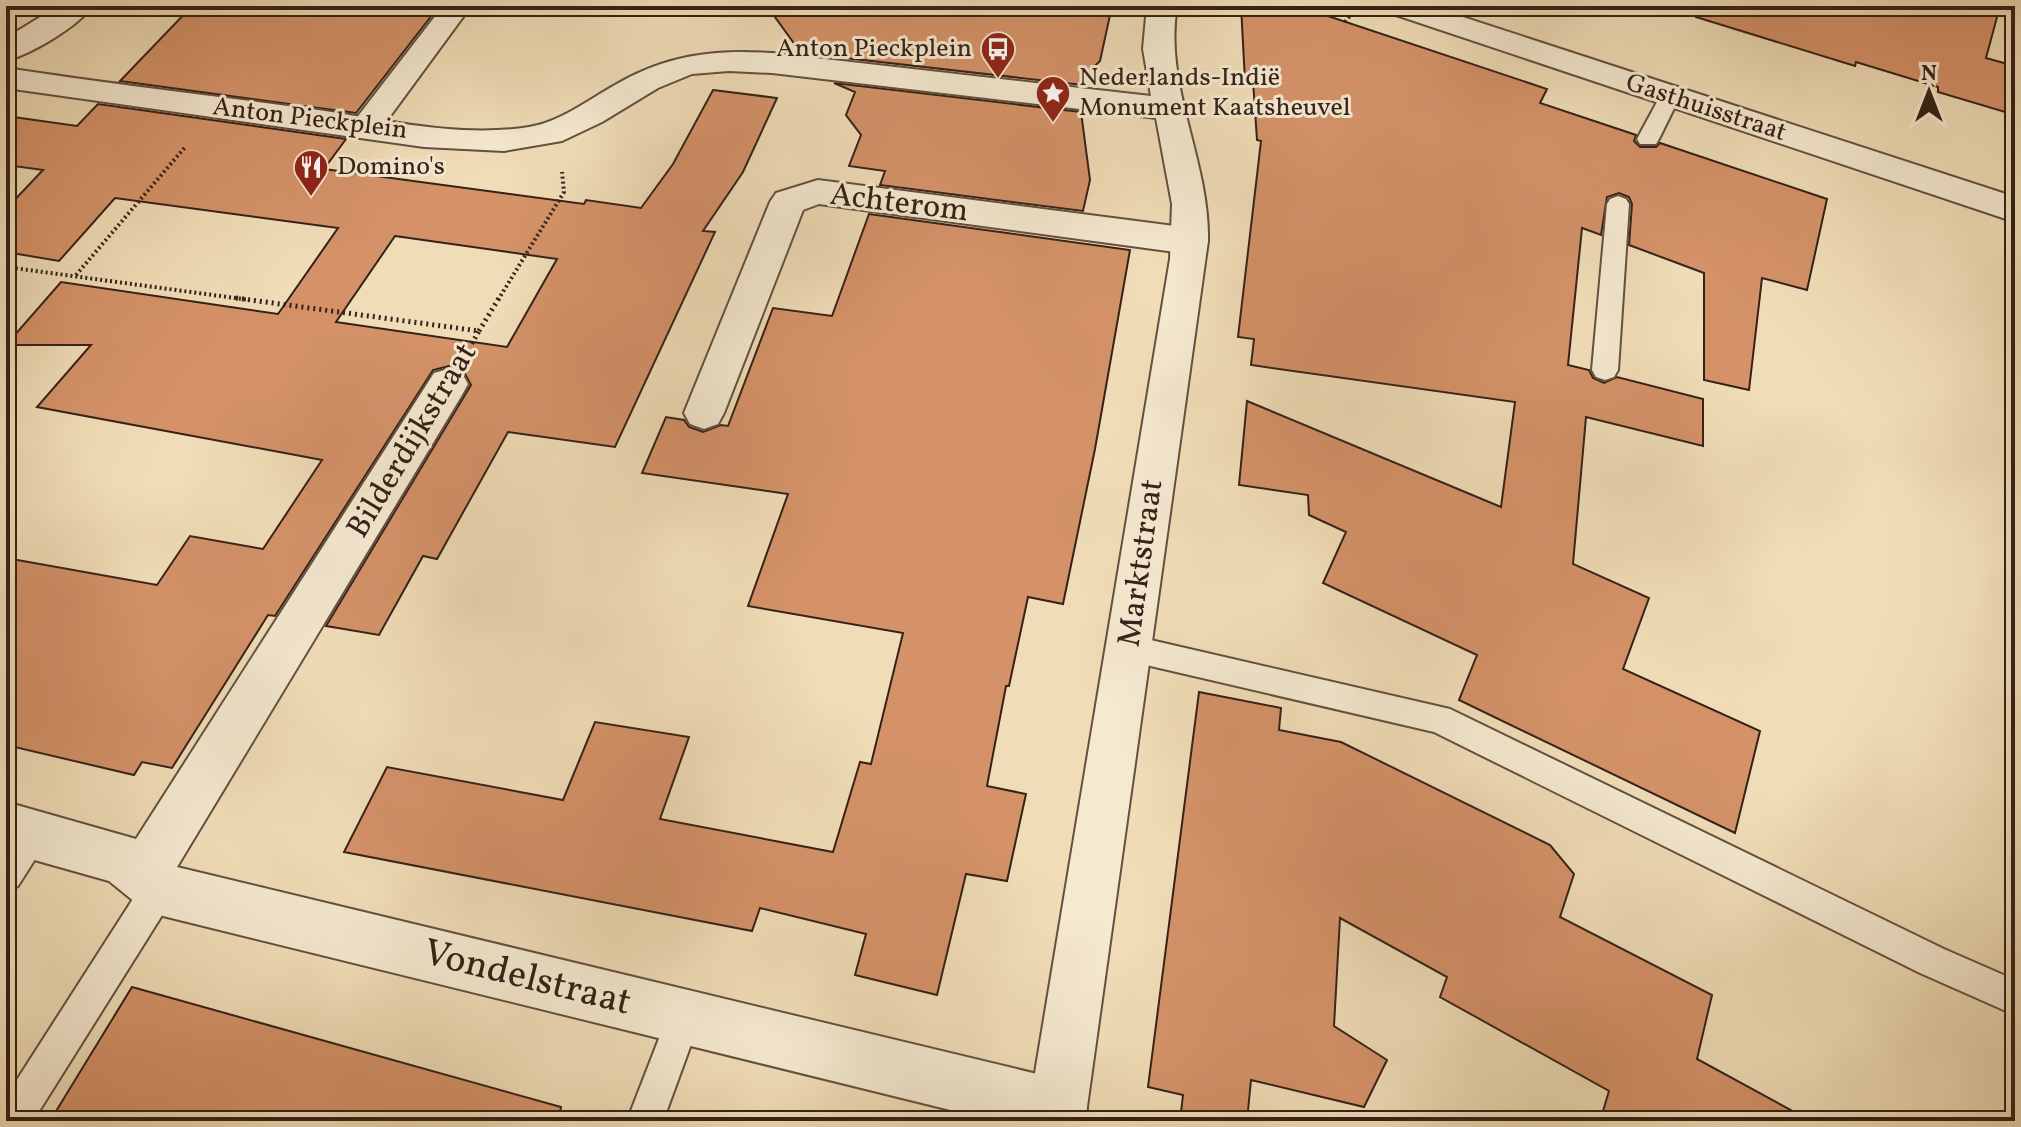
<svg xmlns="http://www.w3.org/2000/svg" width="2021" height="1127" font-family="Vollkorn,serif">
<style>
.building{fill:#d59269;stroke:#342119;stroke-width:2;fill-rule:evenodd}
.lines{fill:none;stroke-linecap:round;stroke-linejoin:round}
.service-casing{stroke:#635040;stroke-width:4}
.pedestrian-casing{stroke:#635040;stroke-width:4}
.minor-casing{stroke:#635040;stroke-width:4}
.tertiary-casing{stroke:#635040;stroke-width:4}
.path-far1{stroke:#342119;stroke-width:4;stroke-dasharray:2 3;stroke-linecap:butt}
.path{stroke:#342119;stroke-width:5;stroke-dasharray:2 4;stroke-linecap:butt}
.service{fill:#f5e9d0;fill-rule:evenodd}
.pedestrian{fill:#f5e9d0;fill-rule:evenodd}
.minor{fill:#f5e9d0;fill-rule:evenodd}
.tertiary{fill:#f5e9d0;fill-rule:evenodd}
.labels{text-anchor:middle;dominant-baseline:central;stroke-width:6;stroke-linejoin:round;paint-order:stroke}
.far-poi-label{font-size:26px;fill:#342119;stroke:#f5e9d0;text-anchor:start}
.far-street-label{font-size:26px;fill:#342119;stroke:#f5e9d0}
.street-label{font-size:32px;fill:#342119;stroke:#f5e9d0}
.near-street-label{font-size:38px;fill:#342119;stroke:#f5e9d0}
</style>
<rect width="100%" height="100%" fill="#f0ddb7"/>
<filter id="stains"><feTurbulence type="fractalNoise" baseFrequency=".0025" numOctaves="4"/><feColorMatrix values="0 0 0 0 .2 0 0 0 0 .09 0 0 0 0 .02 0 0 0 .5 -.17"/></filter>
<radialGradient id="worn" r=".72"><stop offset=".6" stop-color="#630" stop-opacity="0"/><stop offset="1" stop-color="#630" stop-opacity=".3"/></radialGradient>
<path class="building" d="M192,6H439L356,113L120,81Z
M767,6H1112L1100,61L1086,74L1083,85L801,53Z
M1241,6H1298L1547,89L1540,103L1636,135L1634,141L1640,147H1656L1660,143L1827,199L1807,290L1762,278L1749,390L1704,380V273L1629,245L1632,204L1629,197L1619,193L1607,197L1601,235L1582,228L1568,365L1589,370L1593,378L1604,383L1617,377L1703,399V446L1586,417L1573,564L1649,598L1623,669L1760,731L1735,833L1459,700L1477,655L1323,583L1346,532L1309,515L1308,495L1239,485L1247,401L1501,507L1515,402L1251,365L1254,339L1238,337L1261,141L1257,140L1253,81H1245Z
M1698,6H2000L1986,58L2015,66V115L1938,92V87L1856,62L1855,66L1696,17Z
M834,83L1081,112L1090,180L1083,211L880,185L885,171L849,166L861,135L846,115L855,92Z
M713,90L777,98L743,172L703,231L715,232L615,447L508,432L437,559L423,556L379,635L326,626L471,385L463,370L449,366L433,370L275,616L268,615L172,768L142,762L134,775L6,745V558L157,585L190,536L263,549L322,460L37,407L91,345H6L61,282L278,314L338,228L115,198L59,261L6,252V209L43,170L6,165V116L77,126L98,104L346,139L324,169L584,204L586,200L641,208L673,164ZM395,236L557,259L507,347L336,322Z
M869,214L1130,250L1095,449L1063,604L1028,597L1009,686H1006L987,786L1026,794L1007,881L966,874L937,995L855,975L866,934L760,908L752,931L344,852L387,767L563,800L595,722L689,737L660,819L833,852L860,762L871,764L903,633L748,606L788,494L642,473L666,417L684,420L689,427L703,432L721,425L728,426L773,308L832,316Z
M1199,692L1281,708L1279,730L1341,742L1550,845L1574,874L1560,917L1712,995L1697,1059L1811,1121H1600L1609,1091L1440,997L1447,977L1340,918L1334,1026L1387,1060L1364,1107L1251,1080L1247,1121H1180L1183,1095L1148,1087Z
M132,987L561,1107L559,1121H50Z"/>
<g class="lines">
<g class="service-casing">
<path id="service" d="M1670,89L1680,96L1659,139L1656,144H1640L1637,139L1663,91Z
M1618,196L1626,199L1629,204L1618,370L1614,377L1605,380L1596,377L1592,370L1607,204L1610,199Z
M1129,635L1450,709L1944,949L2015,980V1015L1920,973L1434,732L1129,661L1119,657L1114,648L1119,639Z
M35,818L46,823L51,834L18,886L6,890C6,861 3,831 35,818Z
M159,873L171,877L175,889L171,901L33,1121H6V1097L147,877Z
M684,1000L696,1005L701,1017L663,1121H627L672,1005Z"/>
</g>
<g class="pedestrian-casing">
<path id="pedestrian" d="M443,6H471L377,134L366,137L355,134L351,127L355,120Z"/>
</g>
<g class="minor-casing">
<path id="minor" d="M818,180L1190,228L1203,232L1208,241L1203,250L1190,254L819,204L803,210L724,413L718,424L704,429L690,424L684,413L770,202L776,193Z
M448,369L462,373L468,384L462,395L177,867L1058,1079L1078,1088L1087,1108L1081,1121H995L159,915L141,907L109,881L6,852V802L136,839L434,373Z"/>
</g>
<g class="tertiary-casing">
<path id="tertiary" d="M58,6H92C78,27 31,54 6,61V38Z
M1147,6H1177C1163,85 1210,161 1208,241L1085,1121H1027L1170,259L1172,204L1156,118L772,73L729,71L692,74L658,88L602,122L562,141L504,151L424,147L6,88V68C110,84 214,96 318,110C386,120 459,138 529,127C560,122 588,100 615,85C666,55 714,49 772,53L1151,96L1143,49Z
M1383,6H1429L2015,197V222L1387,12Z"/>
</g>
<path class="path-far1" d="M1345,22L1354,10
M6,267L250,300
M76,275L186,146
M498,300L564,192L562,172"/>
<path class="path" d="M236,298L479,331L471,345
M479,331L499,298"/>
<use href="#service" class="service"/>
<use href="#pedestrian" class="pedestrian"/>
<use href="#minor" class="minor"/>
<use href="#tertiary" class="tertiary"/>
</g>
<defs>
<g id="bus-pin" transform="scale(1.8)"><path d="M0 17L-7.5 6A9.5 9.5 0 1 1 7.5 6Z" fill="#8f2418" stroke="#f5e9d0"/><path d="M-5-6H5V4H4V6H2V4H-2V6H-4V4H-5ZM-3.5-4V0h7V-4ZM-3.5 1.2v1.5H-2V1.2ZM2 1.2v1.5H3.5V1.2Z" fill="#fff"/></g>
<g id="sight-pin" transform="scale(1.8)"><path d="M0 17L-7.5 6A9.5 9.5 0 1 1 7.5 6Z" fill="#8f2418" stroke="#f5e9d0"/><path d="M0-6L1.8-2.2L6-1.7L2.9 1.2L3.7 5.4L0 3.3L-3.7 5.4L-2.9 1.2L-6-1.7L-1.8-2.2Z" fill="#fff"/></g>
<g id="restaurant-pin" transform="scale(1.8)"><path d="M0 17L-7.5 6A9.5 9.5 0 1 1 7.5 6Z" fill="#8f2418" stroke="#f5e9d0"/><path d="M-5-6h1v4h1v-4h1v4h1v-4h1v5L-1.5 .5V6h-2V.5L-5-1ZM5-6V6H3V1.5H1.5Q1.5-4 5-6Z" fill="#fff"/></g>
</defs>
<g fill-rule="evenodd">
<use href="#bus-pin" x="998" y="49"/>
<use href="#sight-pin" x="1053" y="93"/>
<use href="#restaurant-pin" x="311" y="167"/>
</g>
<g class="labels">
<g class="far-poi-label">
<text x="972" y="49" text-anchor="end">Anton Pieckplein</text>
<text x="1079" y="78">Nederlands-Indië<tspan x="1079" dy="30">Monument Kaatsheuvel</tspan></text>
<text x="337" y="167">Domino's</text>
</g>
<g class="far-street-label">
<text transform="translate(1706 108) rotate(18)">Gasthuisstraat</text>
<text transform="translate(310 119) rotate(7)">Anton Pieckplein</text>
</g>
<g class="street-label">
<text transform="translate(899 204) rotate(7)">Achterom</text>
<text transform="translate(413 441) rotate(-59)">Bilderdijkstraat</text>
<text transform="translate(1142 563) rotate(-82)">Marktstraat</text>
</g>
<g class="near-street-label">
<text transform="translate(527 979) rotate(14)">Vondelstraat</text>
</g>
</g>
<rect width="2021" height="1127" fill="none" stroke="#f0ddb7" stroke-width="32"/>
<rect x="8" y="8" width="2005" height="1111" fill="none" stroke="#342119" stroke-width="4"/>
<rect x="16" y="16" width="1989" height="1095" fill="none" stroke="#342119" stroke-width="2"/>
<g transform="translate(1929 92)" stroke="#f5e9d0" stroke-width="6" paint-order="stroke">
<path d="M0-6L14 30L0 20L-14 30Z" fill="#342119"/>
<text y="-12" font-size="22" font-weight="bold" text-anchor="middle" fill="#342119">N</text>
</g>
<rect width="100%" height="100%" filter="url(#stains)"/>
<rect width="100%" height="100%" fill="url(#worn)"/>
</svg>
